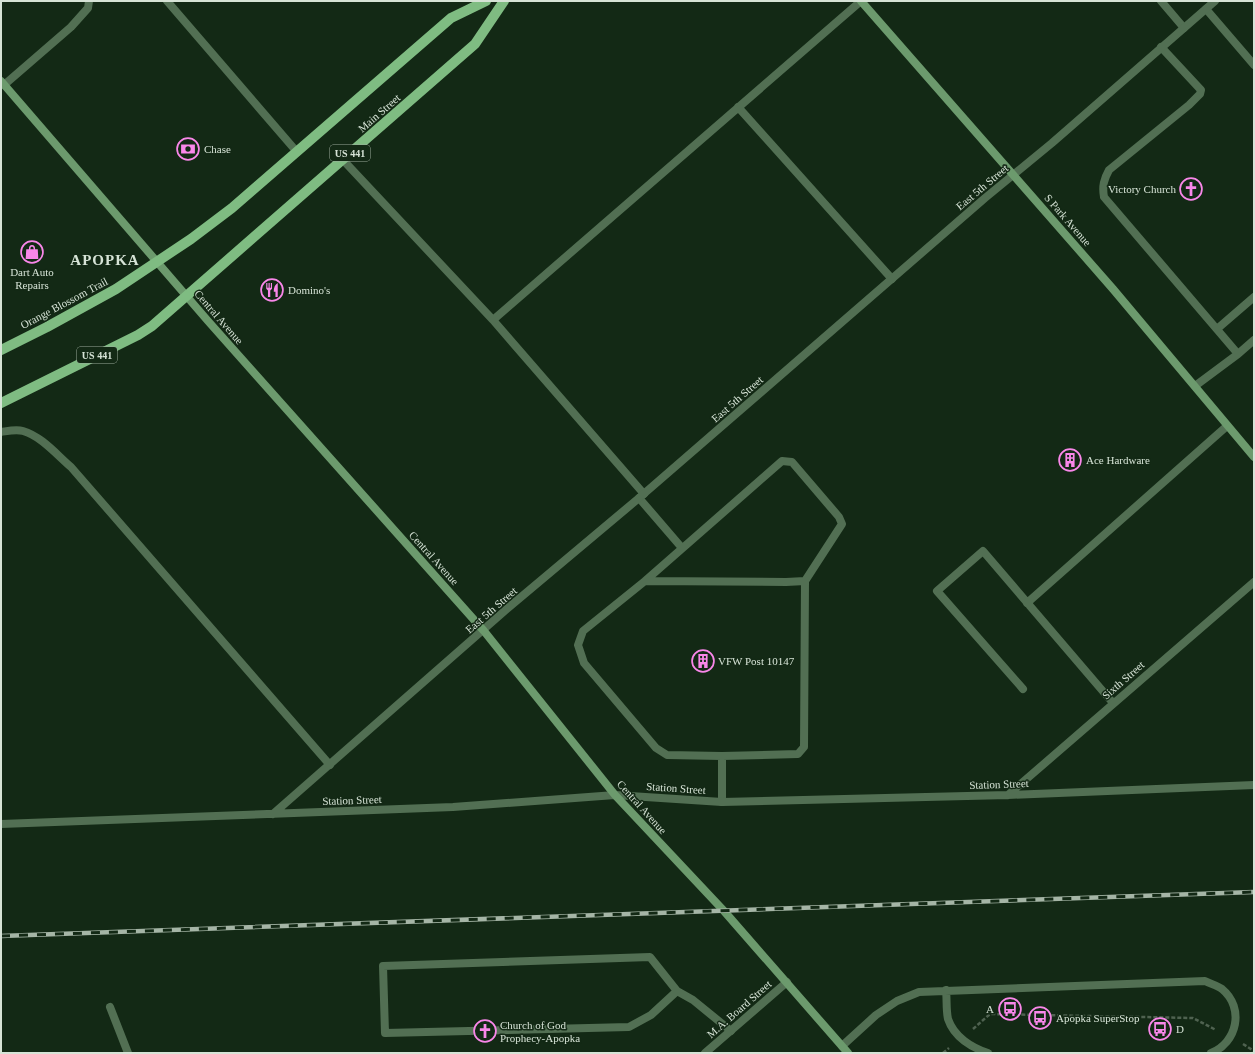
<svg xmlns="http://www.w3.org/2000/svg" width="1255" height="1054" font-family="'Times New Roman',serif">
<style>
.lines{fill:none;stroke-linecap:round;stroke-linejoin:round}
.path{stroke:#4f6250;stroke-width:2.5;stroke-dasharray:4 2;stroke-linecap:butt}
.lane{stroke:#526f53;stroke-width:8}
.street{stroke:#526f53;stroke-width:8}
.secondary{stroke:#6c9a6d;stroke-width:8}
.primary{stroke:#7fbc82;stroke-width:10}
.rail-casing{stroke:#a5b5a6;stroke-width:4.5}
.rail{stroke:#132915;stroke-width:3;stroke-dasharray:9;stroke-linecap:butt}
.labels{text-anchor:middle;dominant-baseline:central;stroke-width:3;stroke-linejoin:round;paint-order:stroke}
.shield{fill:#132915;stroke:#9cab9c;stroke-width:1}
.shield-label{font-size:10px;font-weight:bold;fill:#d6e3d6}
.street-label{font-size:11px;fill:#d6e3d6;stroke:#132915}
.poi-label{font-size:11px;fill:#d6e3d6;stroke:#132915;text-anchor:start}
.district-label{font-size:15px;font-weight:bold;letter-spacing:1px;fill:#d6e3d6;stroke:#132915}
</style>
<rect width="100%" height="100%" fill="#132915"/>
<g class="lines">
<path class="path" d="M973,1029L990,1014L1193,1018L1216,1030
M1243,1044L1254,1051
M943,1053L949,1048"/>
<path class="lane" d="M167,1L297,152
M1161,1L1184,28
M1206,9L1254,65
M1161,47L1201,90L1200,94L1189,105L1109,170C1104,179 1102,186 1104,197L1238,354L1195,386
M4,85L71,27L88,8L89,1
M738,107L892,279
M343,160L493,320L644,494
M493,320L861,1
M1217,329L1254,297
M1238,354L1254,340
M639,498L682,548
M645,581L786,582L805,581L804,747L798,754L722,756L667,755L656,748L584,663L578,645L583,631Z
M645,581L782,461L792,462L839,517L842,524L805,581
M1027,603L1227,426
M1023,689L937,591L983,551L1113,703
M722,756V802
M946,990C947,999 946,1010 948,1019C954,1037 972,1048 988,1053
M677,991L650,957L383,966L385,1033L629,1027L651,1015L677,991L693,1000L731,1031
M110,1007L128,1053
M842,1046L876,1015L897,1001L919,992L1205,981C1211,984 1218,986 1222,989C1245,1008 1237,1043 1211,1053"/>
<path class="street" d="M1,432C8,431 16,429 23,431C41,436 57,455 71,467L330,765
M1008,795L1254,582
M273,814L508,608L639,498L985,198L1052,143L1215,1
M1,824L453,807L615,795L722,802L1008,795L1254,785
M705,1053L787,982"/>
<path class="secondary" d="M861,1L1113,289L1254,457
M1,81L208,321L484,631L615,795L724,911L848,1053"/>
<path class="primary" d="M1,350L47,327L116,289L191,239L232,208L451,18L486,1
M1,403L138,335L152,326L475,44L504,1"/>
<g class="rail-casing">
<path id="rail" d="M1,936L1254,892"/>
</g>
<use href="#rail" class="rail"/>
</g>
<defs>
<g id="bank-ring" transform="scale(1.15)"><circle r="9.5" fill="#132915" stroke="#f987e9" stroke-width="1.5"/><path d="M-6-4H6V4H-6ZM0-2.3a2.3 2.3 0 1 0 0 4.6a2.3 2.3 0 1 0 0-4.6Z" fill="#f987e9"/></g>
<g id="church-ring" transform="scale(1.15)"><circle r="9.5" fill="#132915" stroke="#f987e9" stroke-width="1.5"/><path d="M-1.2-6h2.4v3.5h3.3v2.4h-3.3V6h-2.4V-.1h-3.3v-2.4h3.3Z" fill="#f987e9"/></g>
<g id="shop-ring" transform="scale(1.15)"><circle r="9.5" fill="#132915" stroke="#f987e9" stroke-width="1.5"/><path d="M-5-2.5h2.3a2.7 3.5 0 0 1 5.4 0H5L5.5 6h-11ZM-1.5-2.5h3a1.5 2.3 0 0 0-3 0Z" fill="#f987e9"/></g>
<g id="restaurant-ring" transform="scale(1.15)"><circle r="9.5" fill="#132915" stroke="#f987e9" stroke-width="1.5"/><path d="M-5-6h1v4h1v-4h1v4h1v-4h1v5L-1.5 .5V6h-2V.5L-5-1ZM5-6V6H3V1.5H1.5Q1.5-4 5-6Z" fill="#f987e9"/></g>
<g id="building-ring" transform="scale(1.15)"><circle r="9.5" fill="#132915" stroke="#f987e9" stroke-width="1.5"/><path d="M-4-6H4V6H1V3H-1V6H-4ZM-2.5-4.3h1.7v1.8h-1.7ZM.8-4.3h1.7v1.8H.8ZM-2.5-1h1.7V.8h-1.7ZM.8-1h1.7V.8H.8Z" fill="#f987e9"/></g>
<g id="bus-ring" transform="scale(1.15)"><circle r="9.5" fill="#132915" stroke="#f987e9" stroke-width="1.5"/><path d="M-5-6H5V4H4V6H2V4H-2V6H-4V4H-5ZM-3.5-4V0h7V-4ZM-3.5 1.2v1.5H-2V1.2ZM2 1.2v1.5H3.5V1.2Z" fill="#f987e9"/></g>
</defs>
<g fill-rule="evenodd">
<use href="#bank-ring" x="188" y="149"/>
<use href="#church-ring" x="1191" y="189"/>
<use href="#shop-ring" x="32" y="252"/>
<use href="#restaurant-ring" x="272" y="290"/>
<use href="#building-ring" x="1070" y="460"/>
<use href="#building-ring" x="703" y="661"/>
<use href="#bus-ring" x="1010" y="1009"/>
<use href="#bus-ring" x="1040" y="1018"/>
<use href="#bus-ring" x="1160" y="1029"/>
<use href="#church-ring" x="485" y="1031"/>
</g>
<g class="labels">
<g class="shield">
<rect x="330" y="145" width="40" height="16" rx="3"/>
<rect x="77" y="347" width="40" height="16" rx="3"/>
</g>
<g class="shield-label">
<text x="350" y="153">US 441</text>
<text x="97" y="355">US 441</text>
</g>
<g class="street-label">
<text transform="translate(379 113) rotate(-41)">Main Street</text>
<text transform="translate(982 187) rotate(-40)">East 5th Street</text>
<text transform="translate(1068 220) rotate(49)">S Park Avenue</text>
<text transform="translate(64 303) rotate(-28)">Orange Blossom Trail</text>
<text transform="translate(219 317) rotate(49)">Central Avenue</text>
<text transform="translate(737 399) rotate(-41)">East 5th Street</text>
<text transform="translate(434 558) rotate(48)">Central Avenue</text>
<text transform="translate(491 610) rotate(-41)">East 5th Street</text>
<text transform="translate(1123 680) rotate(-41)">Sixth Street</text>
<text transform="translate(999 784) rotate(-2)">Station Street</text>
<text transform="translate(676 788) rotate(4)">Station Street</text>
<text transform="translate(352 800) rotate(-2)">Station Street</text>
<text transform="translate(642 807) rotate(48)">Central Avenue</text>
<text transform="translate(739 1009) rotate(-41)">M.A. Board Street</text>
</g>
<g class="poi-label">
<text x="204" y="149">Chase</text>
<text x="1176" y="189" text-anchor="end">Victory Church</text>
<text x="32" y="272" text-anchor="middle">Dart Auto<tspan x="32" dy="13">Repairs</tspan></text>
<text x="288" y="290">Domino's</text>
<text x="1086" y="460">Ace Hardware</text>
<text x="718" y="661">VFW Post 10147</text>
<text x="994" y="1009" text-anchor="end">A</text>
<text x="1056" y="1018">Apopka SuperStop</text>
<text x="500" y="1025">Church of God<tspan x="500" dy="13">Prophecy-Apopka</tspan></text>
<text x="1176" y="1029">D</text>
</g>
<g class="district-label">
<text x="105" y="260">APOPKA</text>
</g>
</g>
<rect width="1255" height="1054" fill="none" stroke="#d6e3d6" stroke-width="4"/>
</svg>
